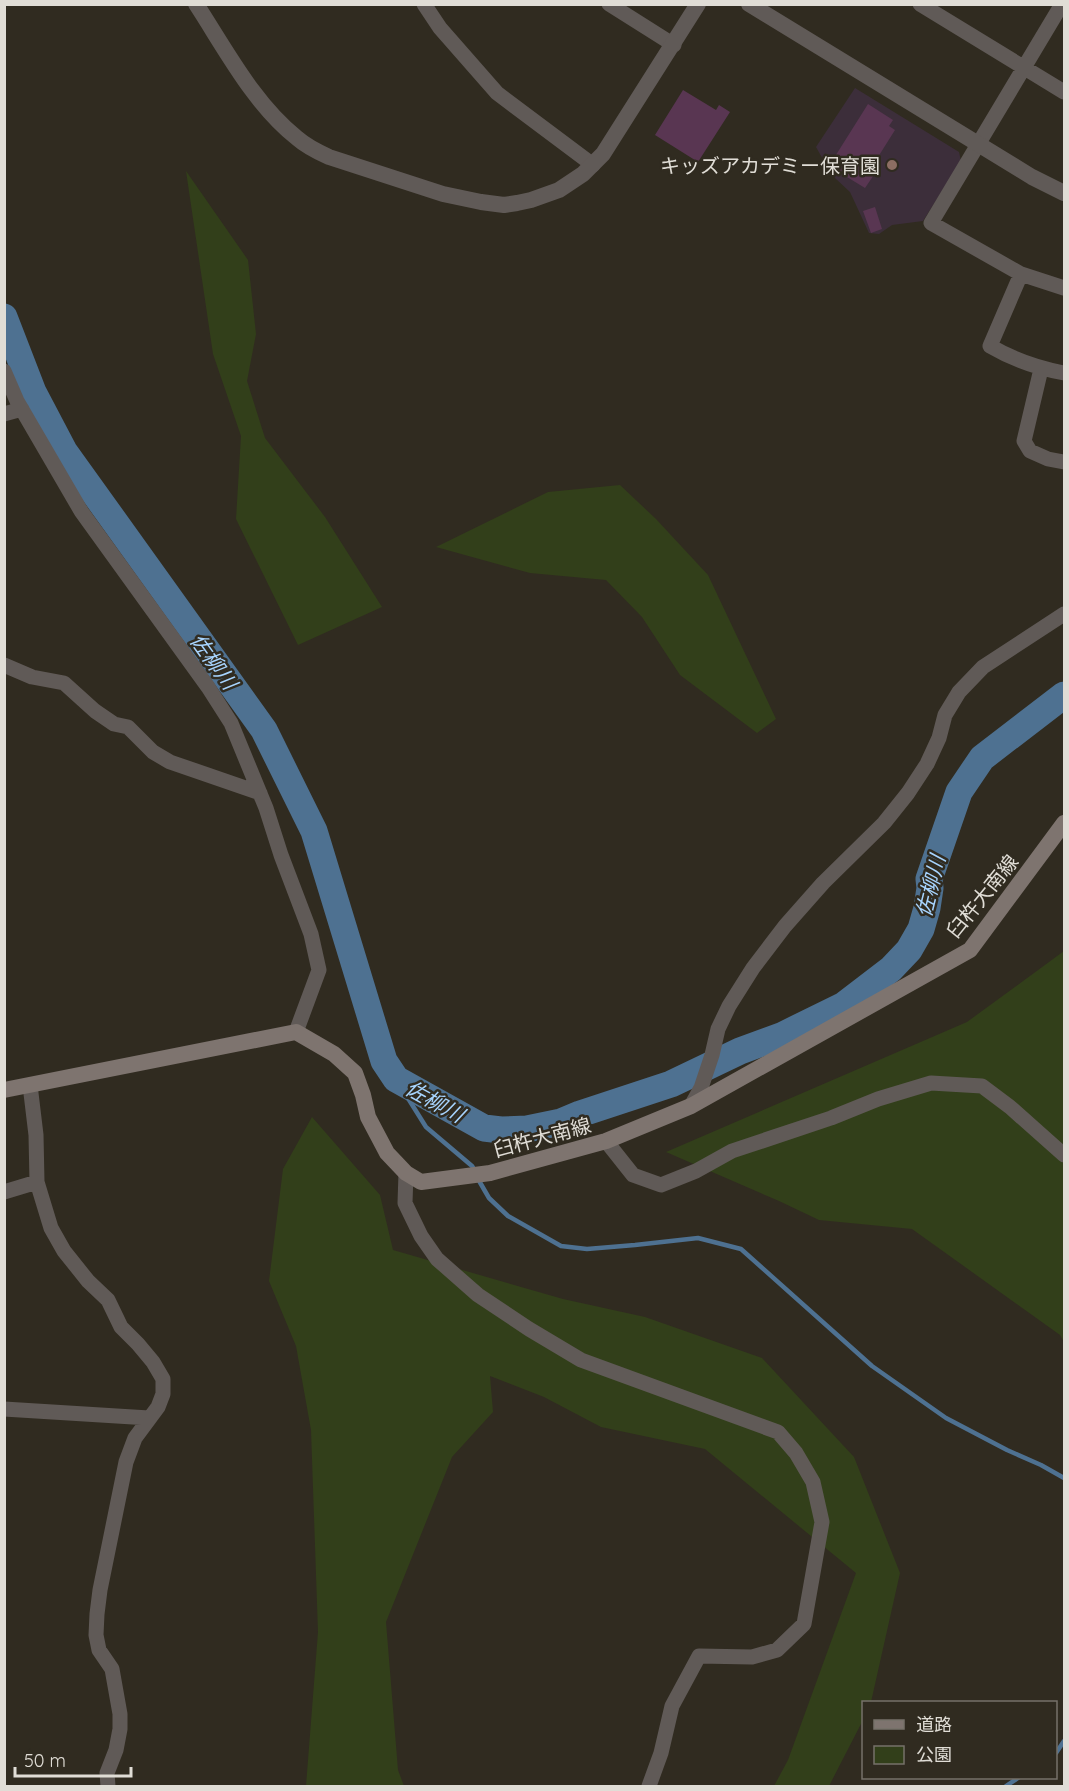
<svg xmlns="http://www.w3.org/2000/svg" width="1069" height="1791" font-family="Quicksand,'Noto Sans JP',sans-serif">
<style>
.education{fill:#3c2e3a}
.green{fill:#323f1a}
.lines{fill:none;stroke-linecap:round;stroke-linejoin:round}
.stream{stroke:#4e7191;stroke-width:4.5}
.river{stroke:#4e7191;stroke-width:27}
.building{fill:#593652}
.minor{stroke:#605a57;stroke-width:15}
.tertiary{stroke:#605a57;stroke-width:16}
.secondary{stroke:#7e746f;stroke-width:16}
.education-dot{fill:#8d6e63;stroke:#302b20;stroke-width:2}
.labels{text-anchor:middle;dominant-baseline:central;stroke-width:5;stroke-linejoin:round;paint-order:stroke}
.poi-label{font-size:20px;fill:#e0ddd6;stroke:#302b20;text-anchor:end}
.street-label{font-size:20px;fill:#e0ddd6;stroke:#302b20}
.water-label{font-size:21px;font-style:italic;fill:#a7d4fe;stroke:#302b20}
</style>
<rect width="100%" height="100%" fill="#302b20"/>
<path class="education" d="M855,88L959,152L961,161L923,221L892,225L879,234L869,233L850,192L835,178L829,170L816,147Z"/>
<path class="green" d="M186,171L248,260L256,334L247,381L265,438L325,517L382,607L298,645L236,519L241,436L213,354Z
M620,485L656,519L708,575L776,719L757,733L680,675L642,617L606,580L530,573L436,547L548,492Z
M1064,951V1342L1060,1335L912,1229L819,1220L779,1201L666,1152L967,1022Z
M312,1117L380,1195L393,1250L563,1299L645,1317L762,1358L854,1457L900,1573L871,1702H864L863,1720L829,1786H774L788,1760L856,1573L705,1449L601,1427L544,1397L490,1376L493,1412L452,1457L386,1622L398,1770L404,1786H306L318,1632L311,1430L296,1346L269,1281L283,1169Z"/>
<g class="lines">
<path class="stream" d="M396,1079L426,1127L472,1166L475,1171
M478,1179L489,1198L508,1216L561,1246L587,1249L635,1245L698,1238L741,1249L872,1366L946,1418L1007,1450L1041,1465L1064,1478
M1056,1753L1064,1741
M1006,1786L1018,1778"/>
<path class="river" d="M4,317L33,392L64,451L264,730L314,831L384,1061L396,1079L484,1128L501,1130L527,1129L561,1122L580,1114L671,1084L740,1051L781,1036L844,1005L891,969L909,950L921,929L927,908L930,888L929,879L959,792L982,758L1064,695"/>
</g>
<path class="building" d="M683,90L716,110L719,105L730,112L698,162L655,135Z
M868,104L893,120L889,126L895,130L873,165L878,169L865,188L829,166Z
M875,207L882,229L871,233L863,211Z"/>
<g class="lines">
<path class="minor" d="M424,4L440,28L497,93L593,165
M609,4L674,45
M920,4L1064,92
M1062,4L931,223L1021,274L1064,288
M1021,274L990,346C1014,360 1037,368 1064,373
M1041,369L1024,441L1030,451L1048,459L1064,462
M4,371L17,401L81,511L208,687L231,723L266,808L281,855L311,934L319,970L296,1032
M4,414L22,409
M4,665L32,677L64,683L95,711L114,724L128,727L153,752L170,762L260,793
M30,1085L36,1135L37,1182L51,1228L64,1251L88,1281L108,1300L121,1327L138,1344L153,1362L163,1379V1394L158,1407L135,1438L126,1462L100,1590L97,1614L96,1635L99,1650L112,1669L120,1714V1729L116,1750L107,1773L108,1786
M691,1106L701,1088L712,1055L718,1029L729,1006L753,968L785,926L823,883L884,823L908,793L927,764L939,738L945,715L959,692L983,667L1064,614
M606,1141L633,1175L661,1185L696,1171L732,1151L831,1118L878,1099L931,1083L982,1086L1010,1107L1064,1155
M406,1173L405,1203L421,1236L437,1259L478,1295L529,1329L581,1360L778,1432L796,1453L813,1482L822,1522L804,1624L777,1650L752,1657L699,1656L672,1706L661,1753L649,1786
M4,1192L37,1182
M4,1409L149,1418"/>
<path class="tertiary" d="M196,4C226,50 254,104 297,138C306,146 318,152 329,157L443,194L481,202L504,205L517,203L531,200L559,190L583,174L603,154L698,4
M749,4L1032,177L1064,193"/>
<path class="secondary" d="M4,1090L296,1032L334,1054L355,1073L363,1095L368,1117L387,1153L406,1173L421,1182L490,1173L606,1141L691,1106L970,950L1064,823"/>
</g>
<circle class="education-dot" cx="892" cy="165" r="6"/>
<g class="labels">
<g class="poi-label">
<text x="880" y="165">キッズアカデミー保育園</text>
</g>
<g class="street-label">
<text transform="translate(982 896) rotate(-51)">臼杵大南線</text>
<text transform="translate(542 1137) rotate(-15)">臼杵大南線</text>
</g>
<g class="water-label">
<text transform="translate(214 661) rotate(54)">佐柳川</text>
<text transform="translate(930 886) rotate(-76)">佐柳川</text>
<text transform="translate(435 1101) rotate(29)">佐柳川</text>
</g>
</g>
<rect width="1069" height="1791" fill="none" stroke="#e0ddd6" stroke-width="12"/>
<rect x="862" y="1701" width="195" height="78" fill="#302b20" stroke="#767269" stroke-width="1.5"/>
<rect x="874" y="1720" width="30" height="9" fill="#7e746f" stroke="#767269" stroke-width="1.5"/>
<text x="916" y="1731" font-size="18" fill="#e0ddd6">道路</text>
<rect x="874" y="1746" width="30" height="18" fill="#323f1a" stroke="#767269" stroke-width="1.5"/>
<text x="916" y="1761" font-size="18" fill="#e0ddd6">公園</text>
<path d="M15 1767v9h116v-9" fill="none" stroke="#e0ddd6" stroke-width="3"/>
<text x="24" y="1767" font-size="18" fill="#e0ddd6" stroke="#302b20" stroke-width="4.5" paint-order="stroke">50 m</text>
</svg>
